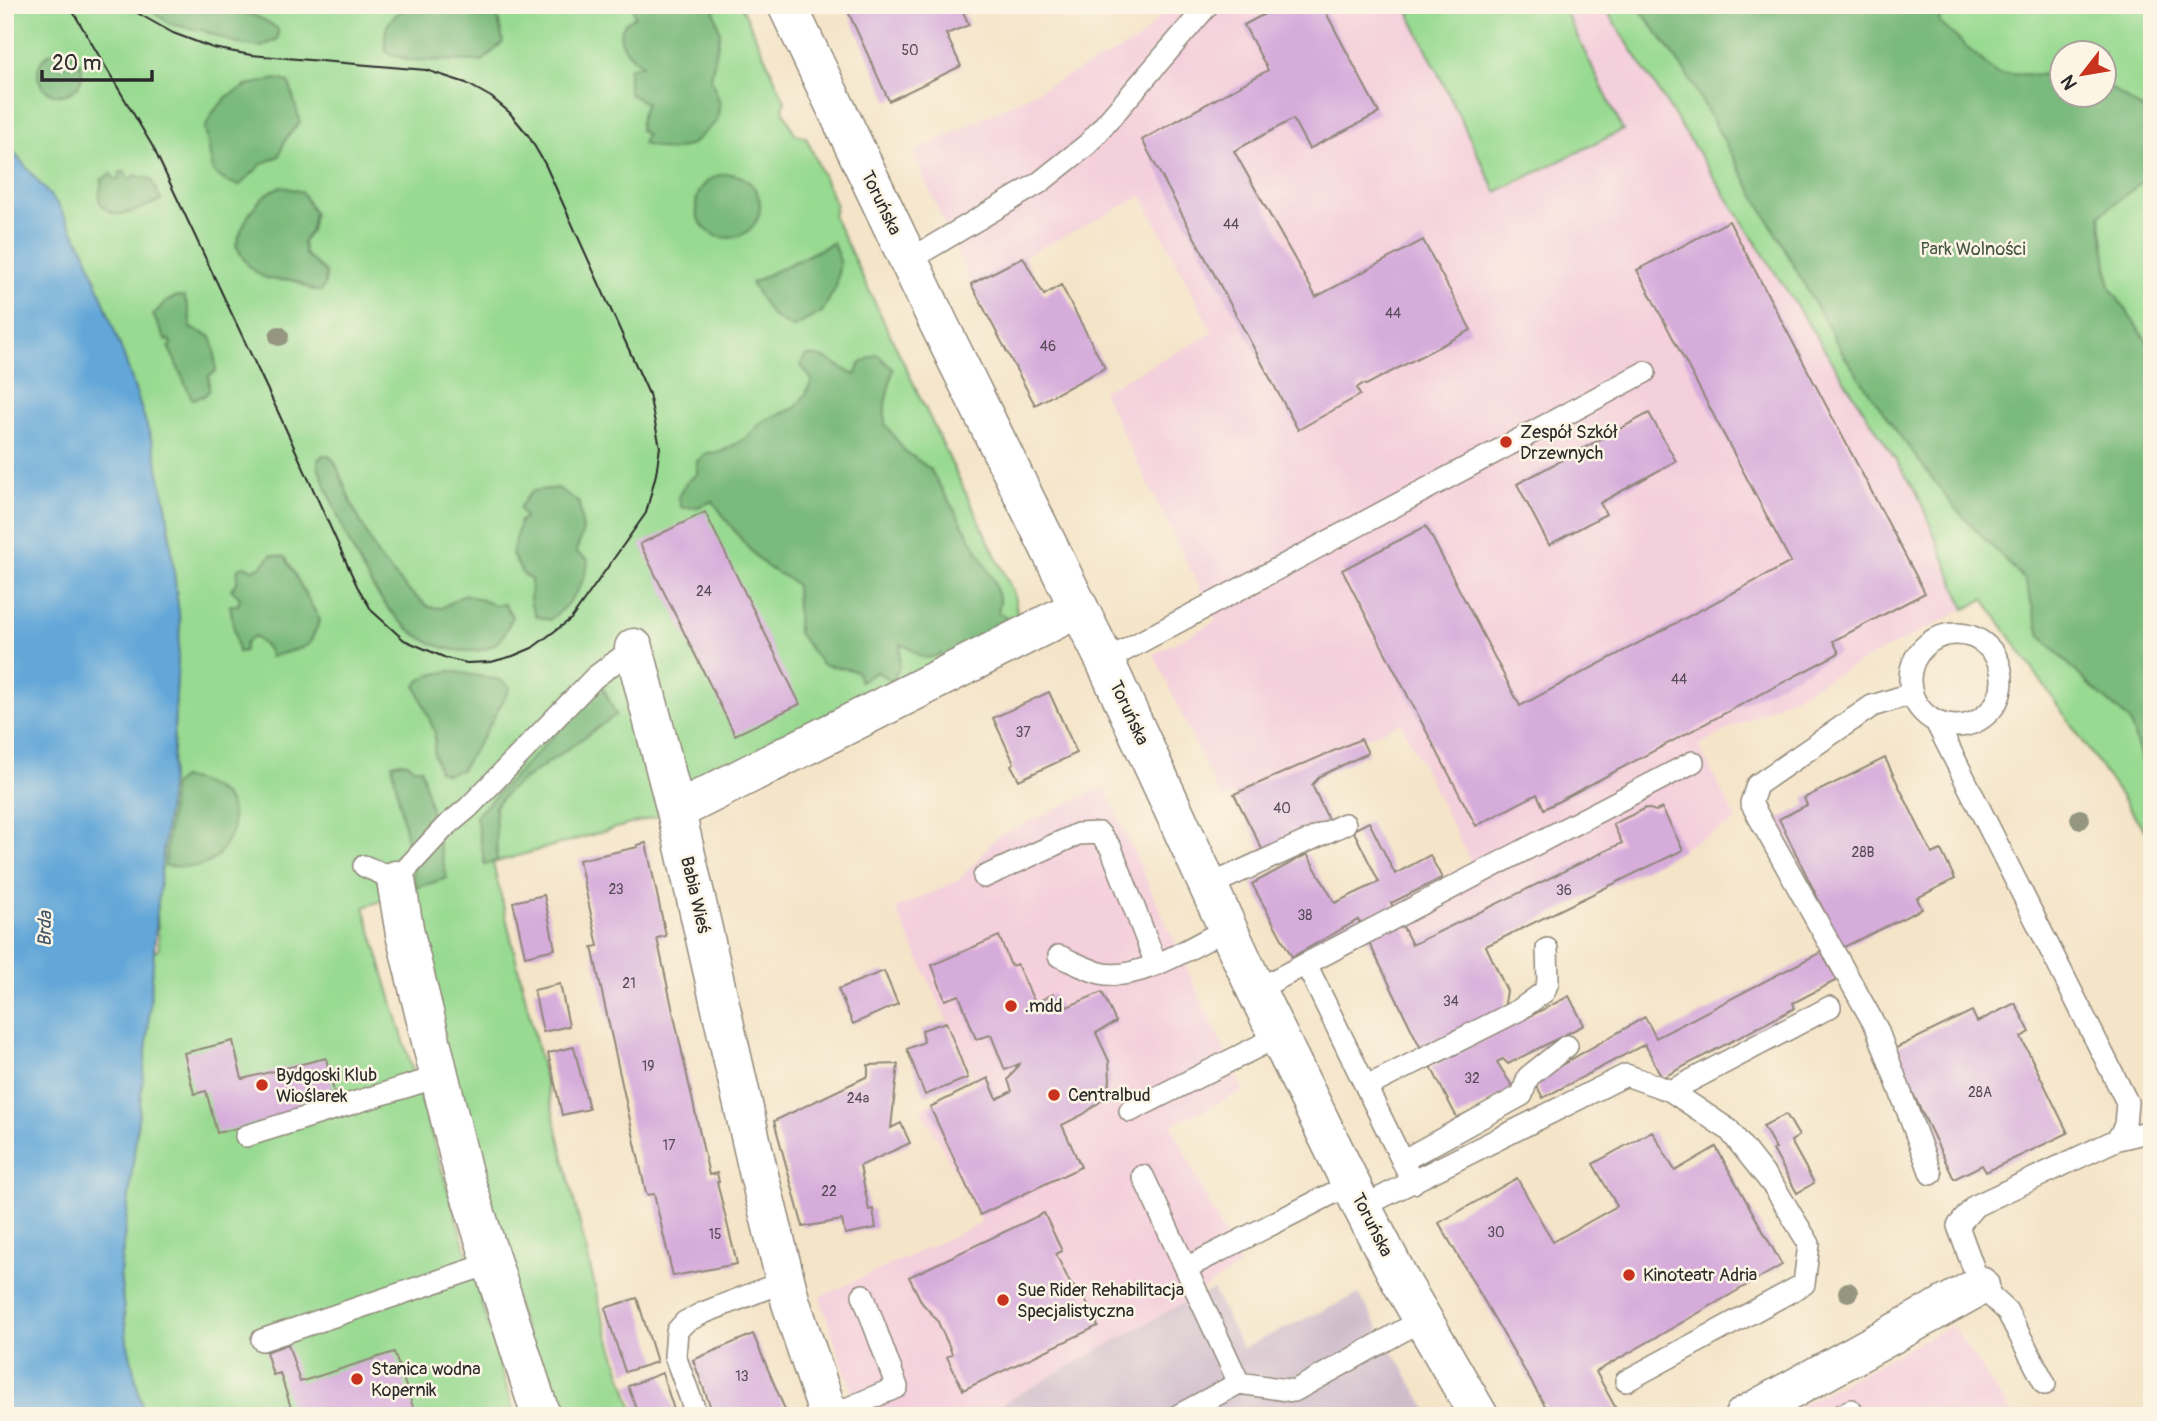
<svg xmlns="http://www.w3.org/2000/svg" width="2157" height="1421" font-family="Pangolin,sans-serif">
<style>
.built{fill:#f4cfdc}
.industrial{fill:#d0bdcc}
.green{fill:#98da91;stroke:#62825e;stroke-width:2;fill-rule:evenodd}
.forest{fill:#7aba7b;stroke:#527253;stroke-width:2}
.water{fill:#63a7d8;stroke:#476982;stroke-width:2}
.building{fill:#d6acdb}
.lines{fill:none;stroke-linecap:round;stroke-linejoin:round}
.lane-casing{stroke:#90887a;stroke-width:24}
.street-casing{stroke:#90887a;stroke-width:41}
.secondary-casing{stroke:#90887a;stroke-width:41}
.lane{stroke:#fff;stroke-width:21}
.street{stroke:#fff;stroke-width:38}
.secondary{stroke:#fff;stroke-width:38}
.tram{stroke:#2b2b2b;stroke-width:2}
.tree{fill:#94967f}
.poi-dot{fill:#c8321e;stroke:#fcf5e5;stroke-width:2.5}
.labels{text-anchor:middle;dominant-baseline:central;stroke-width:5;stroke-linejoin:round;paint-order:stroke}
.number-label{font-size:14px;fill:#564b57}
.street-label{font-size:18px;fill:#2b2b2b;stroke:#fcf5e5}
.park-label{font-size:18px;fill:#465744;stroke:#fcf5e5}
.poi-label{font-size:18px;fill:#2b2b2b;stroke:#fcf5e5;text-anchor:start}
.water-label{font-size:19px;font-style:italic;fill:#3f5668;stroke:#fcf5e5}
</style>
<rect width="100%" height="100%" fill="#fcf5e5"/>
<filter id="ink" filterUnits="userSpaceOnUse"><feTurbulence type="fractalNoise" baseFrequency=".0143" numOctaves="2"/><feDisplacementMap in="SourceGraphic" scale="14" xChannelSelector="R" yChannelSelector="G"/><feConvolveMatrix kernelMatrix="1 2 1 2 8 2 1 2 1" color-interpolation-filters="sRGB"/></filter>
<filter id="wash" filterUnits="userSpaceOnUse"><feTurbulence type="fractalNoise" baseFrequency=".00686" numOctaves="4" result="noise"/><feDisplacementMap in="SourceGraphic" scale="28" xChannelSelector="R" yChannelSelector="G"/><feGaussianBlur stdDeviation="1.57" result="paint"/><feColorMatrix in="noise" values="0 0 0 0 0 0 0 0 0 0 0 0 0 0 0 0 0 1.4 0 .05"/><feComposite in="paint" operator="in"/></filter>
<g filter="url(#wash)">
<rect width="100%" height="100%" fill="#f4e4c8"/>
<path class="built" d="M1170,5H1603L1917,493L1965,609L1698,745L1737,821L1393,992L1358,920L1471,863L1401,723L1221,800L1154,654L1216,621L1102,391L1213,333L1142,196L971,284L913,153L1138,41Z
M1104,787L1243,1091L1172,1125L1239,1266L1183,1303L980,1416H860L820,1297L982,1223L921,1108L976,1083L896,909L959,880L998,836Z
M1952,1325L2013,1416H1780Z"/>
<path class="industrial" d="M1213,1290L1242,1348L1359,1294L1431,1416H980L1183,1303Z"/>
<path class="green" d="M5,5H741L785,101L783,110L795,134L806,137L836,205L833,215L1014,594L1021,636L676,811L493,863L601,1312L635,1416H552L473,1167L408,891L364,907L515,1416H144L127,1341L120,1273L147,1043L154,951L159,949L157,912L172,766L180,624L167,511L154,448L126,362L85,251L58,205L5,142Z
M1405,5H1562L1623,130L1496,192Z
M1603,5H2152V841L1984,599L1965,609L1917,493ZM2062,52H2104V94H2062Z"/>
<path class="forest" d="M144,5C190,5 240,0 278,29V39L262,47L238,44L204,31L170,24Z
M409,5H491L496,8L503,42L483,61L408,60L386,52C382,25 388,20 409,5Z
M632,5H713L720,33L711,78L720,103L717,121L692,144L671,151L642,144L646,135L640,130L641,115L646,103L629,94V68L642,65C622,50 609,31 635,16Z
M1637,5H1937L1940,23L1997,74L2062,75V94H2104L2105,84L2152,116V174L2100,215L2110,287L2152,349V793L2129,720L2088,684L2040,635L2025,580L1954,507L1894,428L1845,357L1686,73Z
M38 73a22 22 0 1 1 44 0a22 22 0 1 1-44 0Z
M276,79L289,82L300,122L285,140L279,156L263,163L240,185L227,182L213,172L205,128L213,112L228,96L248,85Z
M120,172H125L128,178L132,179L134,175L151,179L161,200C142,208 112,227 99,200L102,179L111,174L115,179H119Z
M696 206a32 32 0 1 1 64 0a32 32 0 1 1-64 0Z
M281,186L302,192L314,213L311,230L303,242L305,254L326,273L325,284L321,291C309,292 305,284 295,281C288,278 285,281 278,280C256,280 244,262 236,245C244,220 255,197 281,186Z
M833,243L840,261L836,287L822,312L792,328L771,315L751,283Z
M177,296L184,297C188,306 191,317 190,328L210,336C217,348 214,358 216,371L209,376V391L204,396L192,399L169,348L172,344L170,340L166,341L153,315L164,303Z
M877,354L893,369L885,404V424L904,450L930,469L966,530L993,579L1000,602L998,612L1007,618L1002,633L986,630L984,645L950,664L941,654C917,664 920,651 901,644L899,666L893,682L877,672L860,681L857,671L822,664L798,633L796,585C789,577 781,576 772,570C753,558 726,520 713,501L698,507L682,508L678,497L686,483L697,474V461L707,453L721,452L745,439L763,421L795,408L806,394L812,380L801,365L805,356C826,353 837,367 855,375L860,364Z
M323,455L329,456L335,462L353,507L379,558L409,591L429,607L441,608L465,594L495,605L504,604L512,616C504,640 494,652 466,651C381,649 346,534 319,469L318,460Z
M558,488L579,503L583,530L576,552L588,560C587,583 568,607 549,620L536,616L530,603L531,580L522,573L512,554L520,521L525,517L519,508L532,491Z
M271,555L285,557L320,620L310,643L302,648L270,657L268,649L254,636L246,642L244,651L238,652L230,605H238L240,598L231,589L237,582L238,568L245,566L253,570L262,566Z
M451,671L500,680L510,688L484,735L461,770L447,774L439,771L434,754L435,733L416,686C422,674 438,674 451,671Z
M602,685L616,715L509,790L495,806L497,861L485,865L476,816Z
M400,762L408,763L414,768H421L447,878L416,888L392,764Z
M181,778C197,779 226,790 231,807C233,814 232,823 233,831C227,838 224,848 218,855C205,871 183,866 165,866L173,785Z"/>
<path class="water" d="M5,142L58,205L85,251L126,362L154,448L167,511L180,624L172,766L157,912L147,1043L120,1273L127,1341L144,1416H5Z"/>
<g id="blocks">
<path class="building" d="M845,5H960L969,25L946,34L961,66L889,101Z
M1281,5H1322L1379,113L1309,149L1293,119L1234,151L1316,297L1423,240L1471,330L1366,385L1362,384L1357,388L1360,395L1298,430L1142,140L1268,70L1244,25Z
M1729,221L1925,593L1833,641L1839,653L1544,809L1537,794L1476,826L1342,570L1426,526L1520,706L1791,562L1637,270Z
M1023,257L1044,295L1061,285L1105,368L1035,405L971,284Z
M1649,413L1676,461L1600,503L1606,514L1549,545L1517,484Z
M705,512L800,704L735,735L640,544Z
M1049,692L1077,753L1019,780L1011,765L1014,763L993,718Z
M1361,739L1368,753L1320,776L1312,785L1329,821L1264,853L1234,794Z
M1885,758L1932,854L1941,850L1955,879L1917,898L1922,909L1842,948L1779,819L1807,805L1804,798Z
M1646,808L1656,811L1662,808L1683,850L1486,946L1507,991L1504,1009L1421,1049L1358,920L1292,957L1252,884L1307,854L1335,903L1379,882L1353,830L1369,822L1395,874L1430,855L1442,878L1391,903L1412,945L1622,843L1613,824Z
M646,843L666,936L657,938L674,1016L709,1175L717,1173L719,1182H717L737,1264L673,1276L654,1194L647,1195L646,1193L592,947L598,946L579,860L638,847L637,845Z
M544,895L555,949L525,956L513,902Z
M999,936L1011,966L1017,964L1035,1003L1053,994L1060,1010L1102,992L1116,1022L1096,1033L1109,1061L1110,1081L1102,1100L1084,1114L1062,1125L1081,1167L980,1215L930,1107L988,1078L997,1099L1012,1091L1008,1080L1019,1064L1005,1070L991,1035L976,1039L959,995L945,1000L932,965Z
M1821,952L1837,980L1793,1003L1795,1008L1662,1078L1645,1044L1543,1098L1534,1081L1645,1017L1656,1038Z
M884,971L898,1004L853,1024L838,989Z
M560,984L569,1026L543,1032L534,990Z
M1569,996L1584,1025L1508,1064L1503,1059L1497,1062L1514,1089L1457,1118L1431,1067Z
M2015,1003L2030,1032L2021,1037L2068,1133L1986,1172L1982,1165L1954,1179L1892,1050L1972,1011L1977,1022Z
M946,1022L968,1078L925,1095L907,1049L924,1042L922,1030Z
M233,1041L242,1079L326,1058L337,1104L217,1133L206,1091L194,1094L184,1053Z
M574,1047L589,1109L562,1115L548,1053Z
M898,1064L891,1128L901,1123L910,1143L860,1166L869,1210L873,1209L876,1228L845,1234L842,1220L803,1227L774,1121L868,1076V1065Z
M1786,1114L1799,1136L1791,1141L1814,1183L1797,1193L1773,1150L1776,1149L1763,1126Z
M1652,1131L1675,1171L1716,1147L1782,1265L1596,1372L1620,1416H1551L1439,1223L1517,1178L1553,1242L1617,1206L1593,1164Z
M1044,1213L1062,1251L1056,1254L1070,1283L1082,1296L1083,1295L1098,1326L963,1390L947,1357L952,1354L949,1346L937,1320L922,1303L909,1277Z
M637,1298L657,1362L625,1372L605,1308Z
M753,1334L786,1412L790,1416H714L693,1360Z
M288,1344L300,1382L394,1352L416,1416H301L298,1409L292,1411L280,1373L273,1375L266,1352Z
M662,1373L676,1416H639L628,1386Z"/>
</g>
</g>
<g filter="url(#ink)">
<use href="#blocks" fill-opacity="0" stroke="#90887a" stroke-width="2"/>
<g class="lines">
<g class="lane-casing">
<path id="lane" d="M909,260L1039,183L1088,144L1208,5
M1910 680a46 46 0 1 1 92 0a46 46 0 1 1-92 0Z
M1105,661L1645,372
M1911,694L1872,706L1757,785L1751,803L1877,1029L1931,1174
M1936,722L2127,1102L2125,1125L2118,1139L1975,1206L1958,1226L1980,1286L2007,1311L2045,1384
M364,866L396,880L444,828L468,808L595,677L634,648
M984,877L1078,834L1099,833L1111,848L1156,964
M1208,886L1345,824
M1059,956C1073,962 1086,969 1100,973C1137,983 1195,945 1228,928
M1306,964L1413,1183
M1256,990L1693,762
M1366,1087L1519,1010L1544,992L1548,982L1547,949
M1130,1111L1279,1036
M246,1136L441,1076
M2118,1139L2152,1131
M1402,1161L1522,1095L1528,1077L1567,1046
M1143,1176L1239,1383
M1362,1207L1626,1075L1671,1091L1830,1007
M1186,1268L1351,1184
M262,1340L492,1263
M1626,1381L1804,1284L1809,1244L1775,1188L1729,1130L1671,1091
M697,1416L675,1356L677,1331L685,1322L703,1313L785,1281
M830,1416L897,1387L863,1295
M1177,1416L1239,1383L1294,1391L1422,1320
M1840,1416L1851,1410"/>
</g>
<g class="street-casing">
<path id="street" d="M634,648L676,811L759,1175L791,1303L829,1416
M676,811L1079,608
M396,880L405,934L463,1173L541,1416
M1744,1416L1980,1286"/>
</g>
<g class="secondary-casing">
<path id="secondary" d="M787,5L938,322L1105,661L1256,990L1362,1207L1400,1280L1479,1416"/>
</g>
<use href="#lane" class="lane"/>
<use href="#street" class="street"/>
<use href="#secondary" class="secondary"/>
<path class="tram" d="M69,5L153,147L279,414L357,586L372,611L404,640L446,658L467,663L491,662L513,656L532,648L571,619L646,513L656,474L660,447L649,394L545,164L528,135L509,112L491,97L466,83L426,70L251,55L213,48L173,33L123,5"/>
</g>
<g class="tree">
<circle cx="279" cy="336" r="10"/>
<circle cx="2080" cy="819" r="10"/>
<circle cx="1848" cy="1292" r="10"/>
</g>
</g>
<g class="poi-dot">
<circle cx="1506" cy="442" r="7"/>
<circle cx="1011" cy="1006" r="7"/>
<circle cx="262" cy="1085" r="7"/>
<circle cx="1054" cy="1095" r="7"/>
<circle cx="1629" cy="1275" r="7"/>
<circle cx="1003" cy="1300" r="7"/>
<circle cx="357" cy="1379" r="7"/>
</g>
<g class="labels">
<g class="number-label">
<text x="910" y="50">50</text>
<text x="1231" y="224">44</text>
<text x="1393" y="313">44</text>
<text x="1048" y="346">46</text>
<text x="704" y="591">24</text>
<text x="1679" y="679">44</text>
<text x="1023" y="732">37</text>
<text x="1282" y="808">40</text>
<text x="1863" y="852">28B</text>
<text x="616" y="889">23</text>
<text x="1564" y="890">36</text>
<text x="1305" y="915">38</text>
<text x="629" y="983">21</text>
<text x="1451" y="1001">34</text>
<text x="648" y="1066">19</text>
<text x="1472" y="1078">32</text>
<text x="1980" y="1092">28A</text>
<text x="858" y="1098">24a</text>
<text x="669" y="1145">17</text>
<text x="829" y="1191">22</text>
<text x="1496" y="1232">30</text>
<text x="715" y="1234">15</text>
<text x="742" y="1376">13</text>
</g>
<g class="street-label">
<text transform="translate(881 203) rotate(64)">Toruńska</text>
<text transform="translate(1129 713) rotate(65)">Toruńska</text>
<text transform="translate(695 895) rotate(77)">Babia Wieś</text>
<text transform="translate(1372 1225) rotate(63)">Toruńska</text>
</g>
<g class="park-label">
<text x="1973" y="249">Park Wolności</text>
</g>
<g class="poi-label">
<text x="1520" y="432">Zespół Szkół<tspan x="1520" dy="21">Drzewnych</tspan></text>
<text x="1025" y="1006">.mdd</text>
<text x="276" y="1075">Bydgoski Klub<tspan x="276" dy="21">Wioślarek</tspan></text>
<text x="1068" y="1095">Centralbud</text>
<text x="1643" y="1275">Kinoteatr Adria</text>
<text x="1017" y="1290">Sue Rider Rehabilitacja<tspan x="1017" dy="21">Specjalistyczna</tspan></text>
<text x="371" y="1369">Stanica wodna<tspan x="371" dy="21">Kopernik</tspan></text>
</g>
<g class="water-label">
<text transform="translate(45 929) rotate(-89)">Brda</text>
</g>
</g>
<rect width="2157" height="1421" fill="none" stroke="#fcf5e5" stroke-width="28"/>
<g transform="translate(2083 74) rotate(239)"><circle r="33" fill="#fcf5e5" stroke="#a8a49b" stroke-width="2"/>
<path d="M0-5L12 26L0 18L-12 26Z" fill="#c8321e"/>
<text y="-10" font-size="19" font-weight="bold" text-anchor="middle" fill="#2b2b2b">N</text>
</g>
<path d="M42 70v10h110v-10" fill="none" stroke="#2b2b2b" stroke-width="3.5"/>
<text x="52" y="70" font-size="21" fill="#2b2b2b" stroke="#fcf5e5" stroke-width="5" paint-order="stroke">20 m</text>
</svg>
